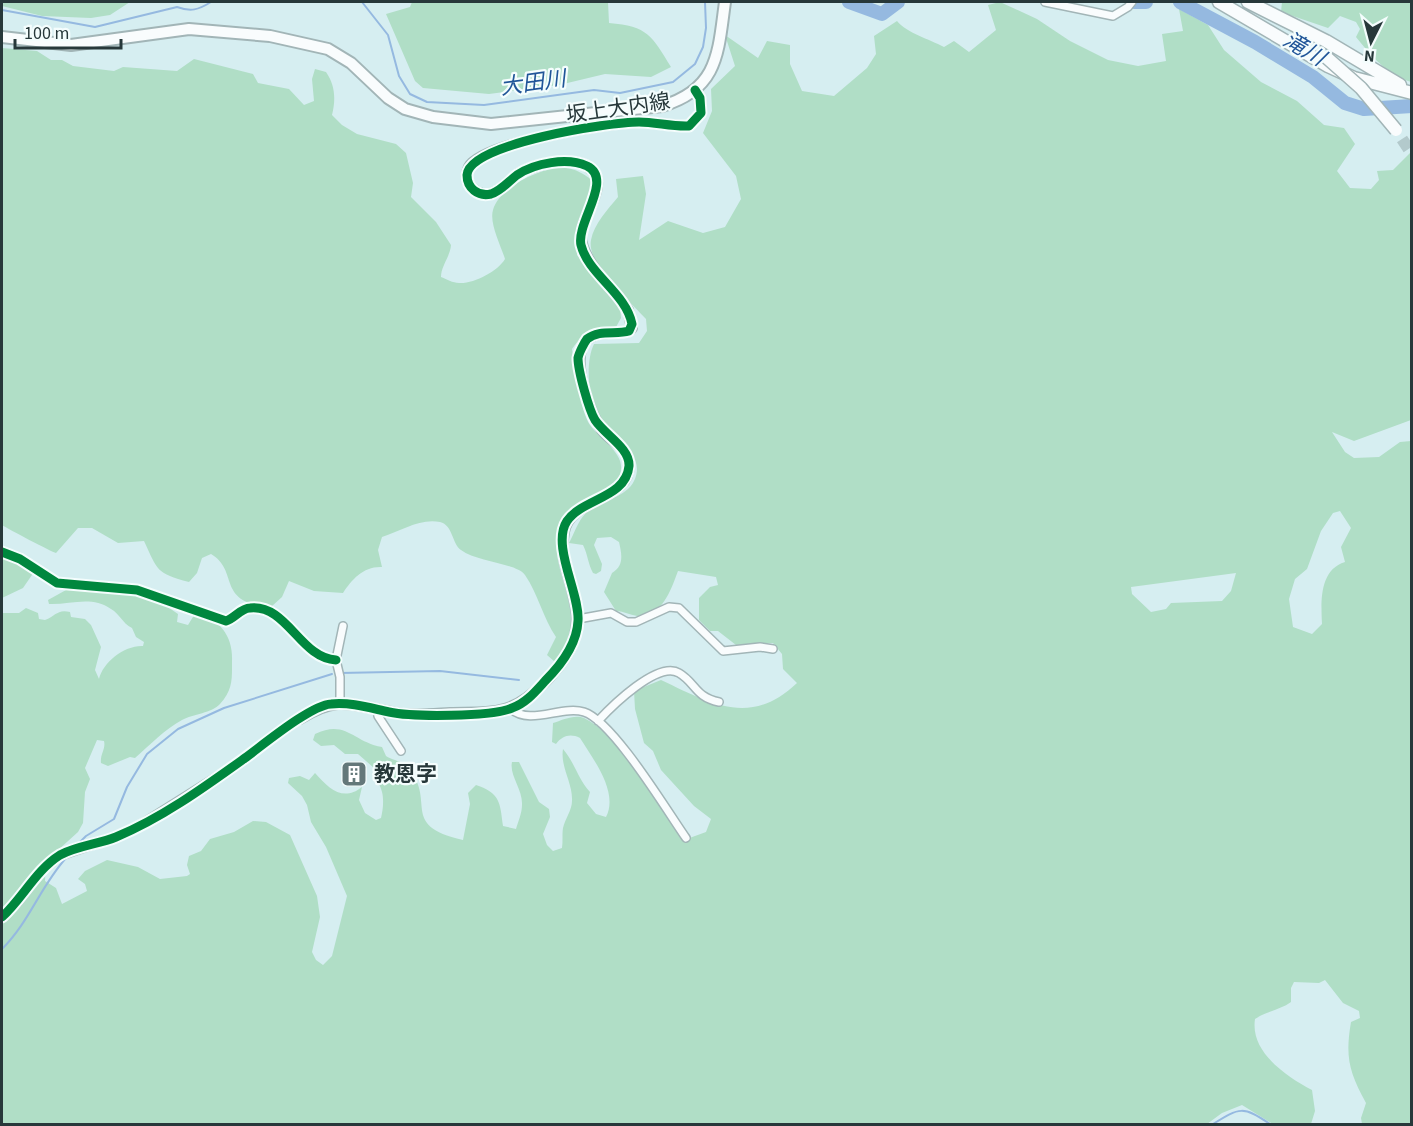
<svg xmlns="http://www.w3.org/2000/svg" width="1413" height="1126" font-family="'Source Sans 3','Noto Sans JP',sans-serif">
<style>
.forest{fill:#b0dec6;fill-rule:evenodd}
.lines{fill:none;stroke-linecap:round;stroke-linejoin:round}
.stream{stroke:#95b9e0;stroke-width:2}
.river{stroke:#95b9e0;stroke-width:14}
.trunk-tunnel{stroke:#b3cacc;stroke-width:12;stroke-dasharray:12 6;stroke-linecap:butt}
.minor-casing{stroke:#a2b5b7;stroke-width:10}
.tertiary-casing{stroke:#a2b5b7;stroke-width:12}
.secondary-casing{stroke:#a2b5b7;stroke-width:14}
.trunk-casing{stroke:#a2b5b7;stroke-width:15}
.minor{stroke:#f9fcfd;stroke-width:7}
.tertiary{stroke:#f9fcfd;stroke-width:9}
.secondary{stroke:#f9fcfd;stroke-width:10}
.trunk{stroke:#f9fcfd;stroke-width:12}
.trunk-bridge-casing{stroke:#a2b5b7;stroke-width:15;stroke-linecap:butt}
.trunk-bridge{stroke:#f9fcfd;stroke-width:12}
.cycleway-casing{stroke:#f4fdfd;stroke-width:13}
.cycleway{stroke:#00873e;stroke-width:9}
.labels{text-anchor:middle;dominant-baseline:central;stroke-width:4.5;stroke-linejoin:round;paint-order:stroke}
.street-label{font-size:21px;fill:#27383a;stroke:#f4fdfd}
.poi-label{font-size:21px;font-weight:bold;fill:#27383a;stroke:#f4fdfd;text-anchor:start}
.water-label{font-size:22px;font-style:italic;fill:#205598;stroke:#f4fdfd}
</style>
<rect width="100%" height="100%" fill="#d6eef1"/>
<path class="forest" d="M2,2H130L110,15L91,18L42,16L2,6Z
M412,2H608L609,23C648,26 652,36 671,67L651,77L605,74L559,85L489,94L423,88L415,81L386,14L410,7Z
M1000,2L1037,19L1070,41L1108,60L1138,66L1166,61L1162,34L1183,31L1179,9L1208,25L1224,50L1261,82L1297,101L1324,125L1344,128L1355,144L1337,171L1350,188L1371,189L1379,180L1377,171L1393,170L1411,152V420L1354,441L1332,432L1345,452L1354,458L1379,457L1400,442L1411,441V1124H1362L1361,1118L1366,1103C1349,1072 1345,1057 1351,1022L1360,1018L1359,1011L1343,1003L1325,980L1319,983L1294,982L1291,988V1002C1280,1010 1267,1011 1255,1019C1250,1052 1286,1076 1312,1090L1315,1111L1311,1124H1273L1242,1105L1222,1113L1207,1124H2V613H19L26,608L38,613L39,619L45,620C56,616 57,609 70,612L71,617L85,619L91,625L101,647L95,670L99,679C103,662 125,645 143,646L144,642L136,637L132,628C122,623 120,614 111,609C91,595 70,605 49,604L48,600L66,590L95,587L126,590L156,599L178,614L177,622L188,625L196,612C221,620 233,637 232,661C232,679 233,690 220,704C212,713 193,714 182,720C165,729 150,745 135,758L130,757L108,766L101,763C100,754 106,749 104,741L97,740L85,768L90,779L85,792L83,823L78,832L46,861L45,881L56,888L62,904L87,891L85,884L78,879L85,871L107,860L138,867L160,879L187,876L190,874L187,865L189,856L201,851L210,839L234,832L253,821L266,822L290,835L317,896L320,917L312,952L316,960L323,965L332,956L347,896L326,847L311,822L307,805L302,796L288,783L289,778L300,776L309,780L315,773C329,789 343,802 362,787L359,800L365,813L376,820L381,818C383,810 384,800 382,792C380,782 374,782 374,768L358,754H345L334,745L321,746L313,740L315,734C346,719 353,742 382,747L386,756C392,760 402,761 406,766C439,800 397,825 463,840L470,804L468,793L476,785C500,793 500,802 503,826L516,829C518,822 522,813 522,805C523,790 509,775 512,762H519L539,802L549,809L550,817L543,834L547,845L553,851L562,848C563,841 562,834 563,828C565,819 572,810 572,801C573,783 560,767 563,749C575,763 578,779 590,792L587,803L596,814L606,817C619,792 593,759 580,738C570,733 562,736 556,744L552,742L553,723C562,720 575,714 584,718C619,734 662,808 684,840L706,832L711,819L694,806L661,770L653,751L644,743L635,709L634,691L661,680C710,703 750,728 797,683L783,669L782,654L773,643L736,645L718,631H710L699,620V598L710,587L718,585L716,577L678,571C672,587 664,612 644,616C637,618 624,611 616,611L604,592L612,573C624,566 622,555 619,542L611,537L597,538L594,545L602,564L601,571L596,574L593,573C588,564 588,555 583,545L569,543C574,534 578,521 585,514C598,501 626,498 634,481C648,452 609,437 598,416C588,399 585,362 594,344L639,343L647,331L646,319C631,302 586,264 591,240C594,224 608,209 618,197L616,179L643,176L646,194L639,240L668,221L703,233L725,227L741,199L736,176L703,133L712,111L711,89L735,66L725,35L758,58L767,41L790,45V64L802,91L834,96L867,68L876,54L874,36L897,21C907,33 929,39 944,47L954,41L969,52L996,30L988,5ZM1340,511L1351,528L1341,547L1345,562C1319,570 1321,602 1322,624L1312,634L1293,627L1289,599L1295,579L1307,569L1321,531L1333,513ZM1236,573L1231,591L1222,601L1171,603L1166,609L1151,612L1132,594L1131,587Z
M1282,2H1411V82C1388,75 1371,56 1356,37L1360,29L1356,22L1340,16L1328,28L1281,12Z
M2,48L37,51L51,60H62L73,66L114,71L123,67L177,71L194,59L253,74L258,83L289,89L304,105L314,101L312,79L315,69L326,72C335,85 336,99 332,115L342,125L357,134L396,144L406,153L413,183L411,197L436,222L451,245C450,257 441,266 441,277C446,279 453,283 459,283C474,284 498,271 505,259C501,246 489,223 493,210C499,187 543,166 566,168C576,169 583,174 591,179L592,191L578,227L577,255L620,308L621,318L616,327C593,331 586,329 572,349C575,368 580,410 590,425C599,438 623,452 621,469C620,498 561,499 557,535C552,583 592,614 555,662L547,655L556,637C543,618 538,594 525,575C516,563 477,562 461,550C452,544 453,525 440,522C420,518 401,531 382,537L378,550L382,567C364,566 352,579 343,593L314,591L289,581L282,597L271,607C215,603 240,571 211,554L202,558L197,573L189,582C156,573 158,571 144,541L118,543L92,528H78L56,553C52,552 8,529 2,525Z
M2,554L11,556L34,572L23,588L2,598Z"/>
<g class="lines">
<path class="stream" d="M362,2L388,35L399,76L410,94L427,102L484,105L594,90L620,93L673,82L695,64L703,47L706,28L705,2
M2,10L95,27L177,7C191,12 198,10 211,2
M340,673L440,671L519,680
M80,842L86,836L114,819L127,787L147,754L178,729L224,708L332,674
M2,949C30,921 40,887 66,858
M1213,1124C1240,1107 1243,1106 1270,1124"/>
<path class="river" d="M849,2L882,14L898,2
M1134,2H1146
M1180,2L1255,42L1313,77L1345,103L1364,109L1412,106"/>
<path class="trunk-tunnel" d="M1402,139L1412,154"/>
<g class="minor-casing">
<path id="minor" d="M1045,2L1113,16L1128,7L1132,2
M2,552L20,559L57,583L137,590L226,621C235,618 241,608 250,608C287,604 300,658 336,660
M578,619L611,613L627,622H636L669,607L679,608L723,651L760,647L773,649
M340,704V677L336,660L343,626
M377,708L378,716L401,751
M511,709C530,726 562,705 584,712C613,721 667,811 686,838
M598,721C611,707 658,660 679,673C696,683 695,697 719,702
M2,917L18,902L42,871L60,856L117,837L143,823L232,767L300,719"/>
</g>
<g class="tertiary-casing">
<path id="tertiary" d="M300,719C339,695 350,705 391,712C410,716 430,714 450,713C492,712 512,716 544,683C553,674 563,662 569,651C592,607 556,573 564,532C570,497 630,502 629,464C629,448 610,441 602,430C589,413 570,358 586,341C596,329 616,335 629,331L632,328L628,310C614,291 579,258 581,234C582,216 608,186 592,170C576,154 536,164 518,174C510,180 502,190 493,193C477,199 461,182 469,167C482,143 610,122 639,122C656,122 672,127 689,126L701,113L700,98L695,90"/>
</g>
<g class="secondary-casing">
<path id="secondary" d="M2,37L71,45L189,29L270,36L328,49L351,63L388,98L405,109L433,117L491,124L662,106C719,89 718,52 725,2"/>
</g>
<g class="trunk-casing">
<path id="trunk" d="M1219,2L1328,66L1354,78L1412,93
M1248,2L1326,41L1400,85"/>
</g>
<use href="#minor" class="minor"/>
<use href="#tertiary" class="tertiary"/>
<use href="#secondary" class="secondary"/>
<use href="#trunk" class="trunk"/>
<g class="trunk-bridge-casing">
<path id="trunk-bridge" d="M1326,57L1361,88L1396,130"/>
</g>
<use href="#trunk-bridge" class="trunk-bridge"/>
<g class="cycleway-casing">
<path id="cycleway" d="M2,552L20,559L57,583L137,590L226,621C235,618 241,608 250,608C287,604 300,658 336,660
M2,917C22,899 36,870 60,855C77,846 99,844 116,837C162,818 206,786 245,758C263,745 311,705 331,704C351,702 370,708 389,712C412,717 491,717 512,708C526,703 535,692 545,681C561,665 577,644 578,621C580,594 551,545 567,521C583,498 626,498 629,466C630,448 605,435 595,420C589,410 578,371 578,358C579,353 584,343 587,339C599,329 616,335 629,331L632,324C626,293 588,274 581,245C576,223 614,179 587,166C567,157 535,163 517,175C509,181 501,191 491,194C478,197 467,188 467,175C469,143 611,122 639,122C656,122 672,127 689,126L701,113L700,98L695,90"/>
</g>
<use href="#cycleway" class="cycleway"/>
</g>
<defs>
<g id="building-square" transform="scale(1.35)"><rect x="-9" y="-9" width="18" height="18" rx="4" fill="#64787a" stroke="#f4fdfd"/><path d="M-4-6H4V6H1V3H-1V6H-4ZM-2.5-4.3h1.7v1.8h-1.7ZM.8-4.3h1.7v1.8H.8ZM-2.5-1h1.7V.8h-1.7ZM.8-1h1.7V.8H.8Z" fill="#fff"/></g>
</defs>
<g fill-rule="evenodd">
<use href="#building-square" x="354" y="774"/>
</g>
<g class="labels">
<g class="street-label">
<text transform="translate(618 108) rotate(-8)">坂上大内線</text>
</g>
<g class="poi-label">
<text x="374" y="774">教恩字</text>
</g>
<g class="water-label">
<text transform="translate(1304 49) rotate(31)">滝川</text>
<text transform="translate(533 83) rotate(-8)">大田川</text>
</g>
</g>
<rect width="1413" height="1126" fill="none" stroke="#27383a" stroke-width="6"/>
<g transform="translate(1371 42) rotate(186)" stroke="#f4fdfd" stroke-width="4.5" paint-order="stroke">
<path d="M0-4.5L10 22L0 15L-10 22Z" fill="#27383a"/>
<text y="-9" font-size="16" font-weight="bold" text-anchor="middle" fill="#27383a">N</text>
</g>
<path d="M15 39v9h106v-9" fill="none" stroke="#27383a" stroke-width="3"/>
<text x="24" y="39" font-size="18" fill="#27383a" stroke="#f4fdfd" stroke-width="4.5" paint-order="stroke">100 m</text>
</svg>
